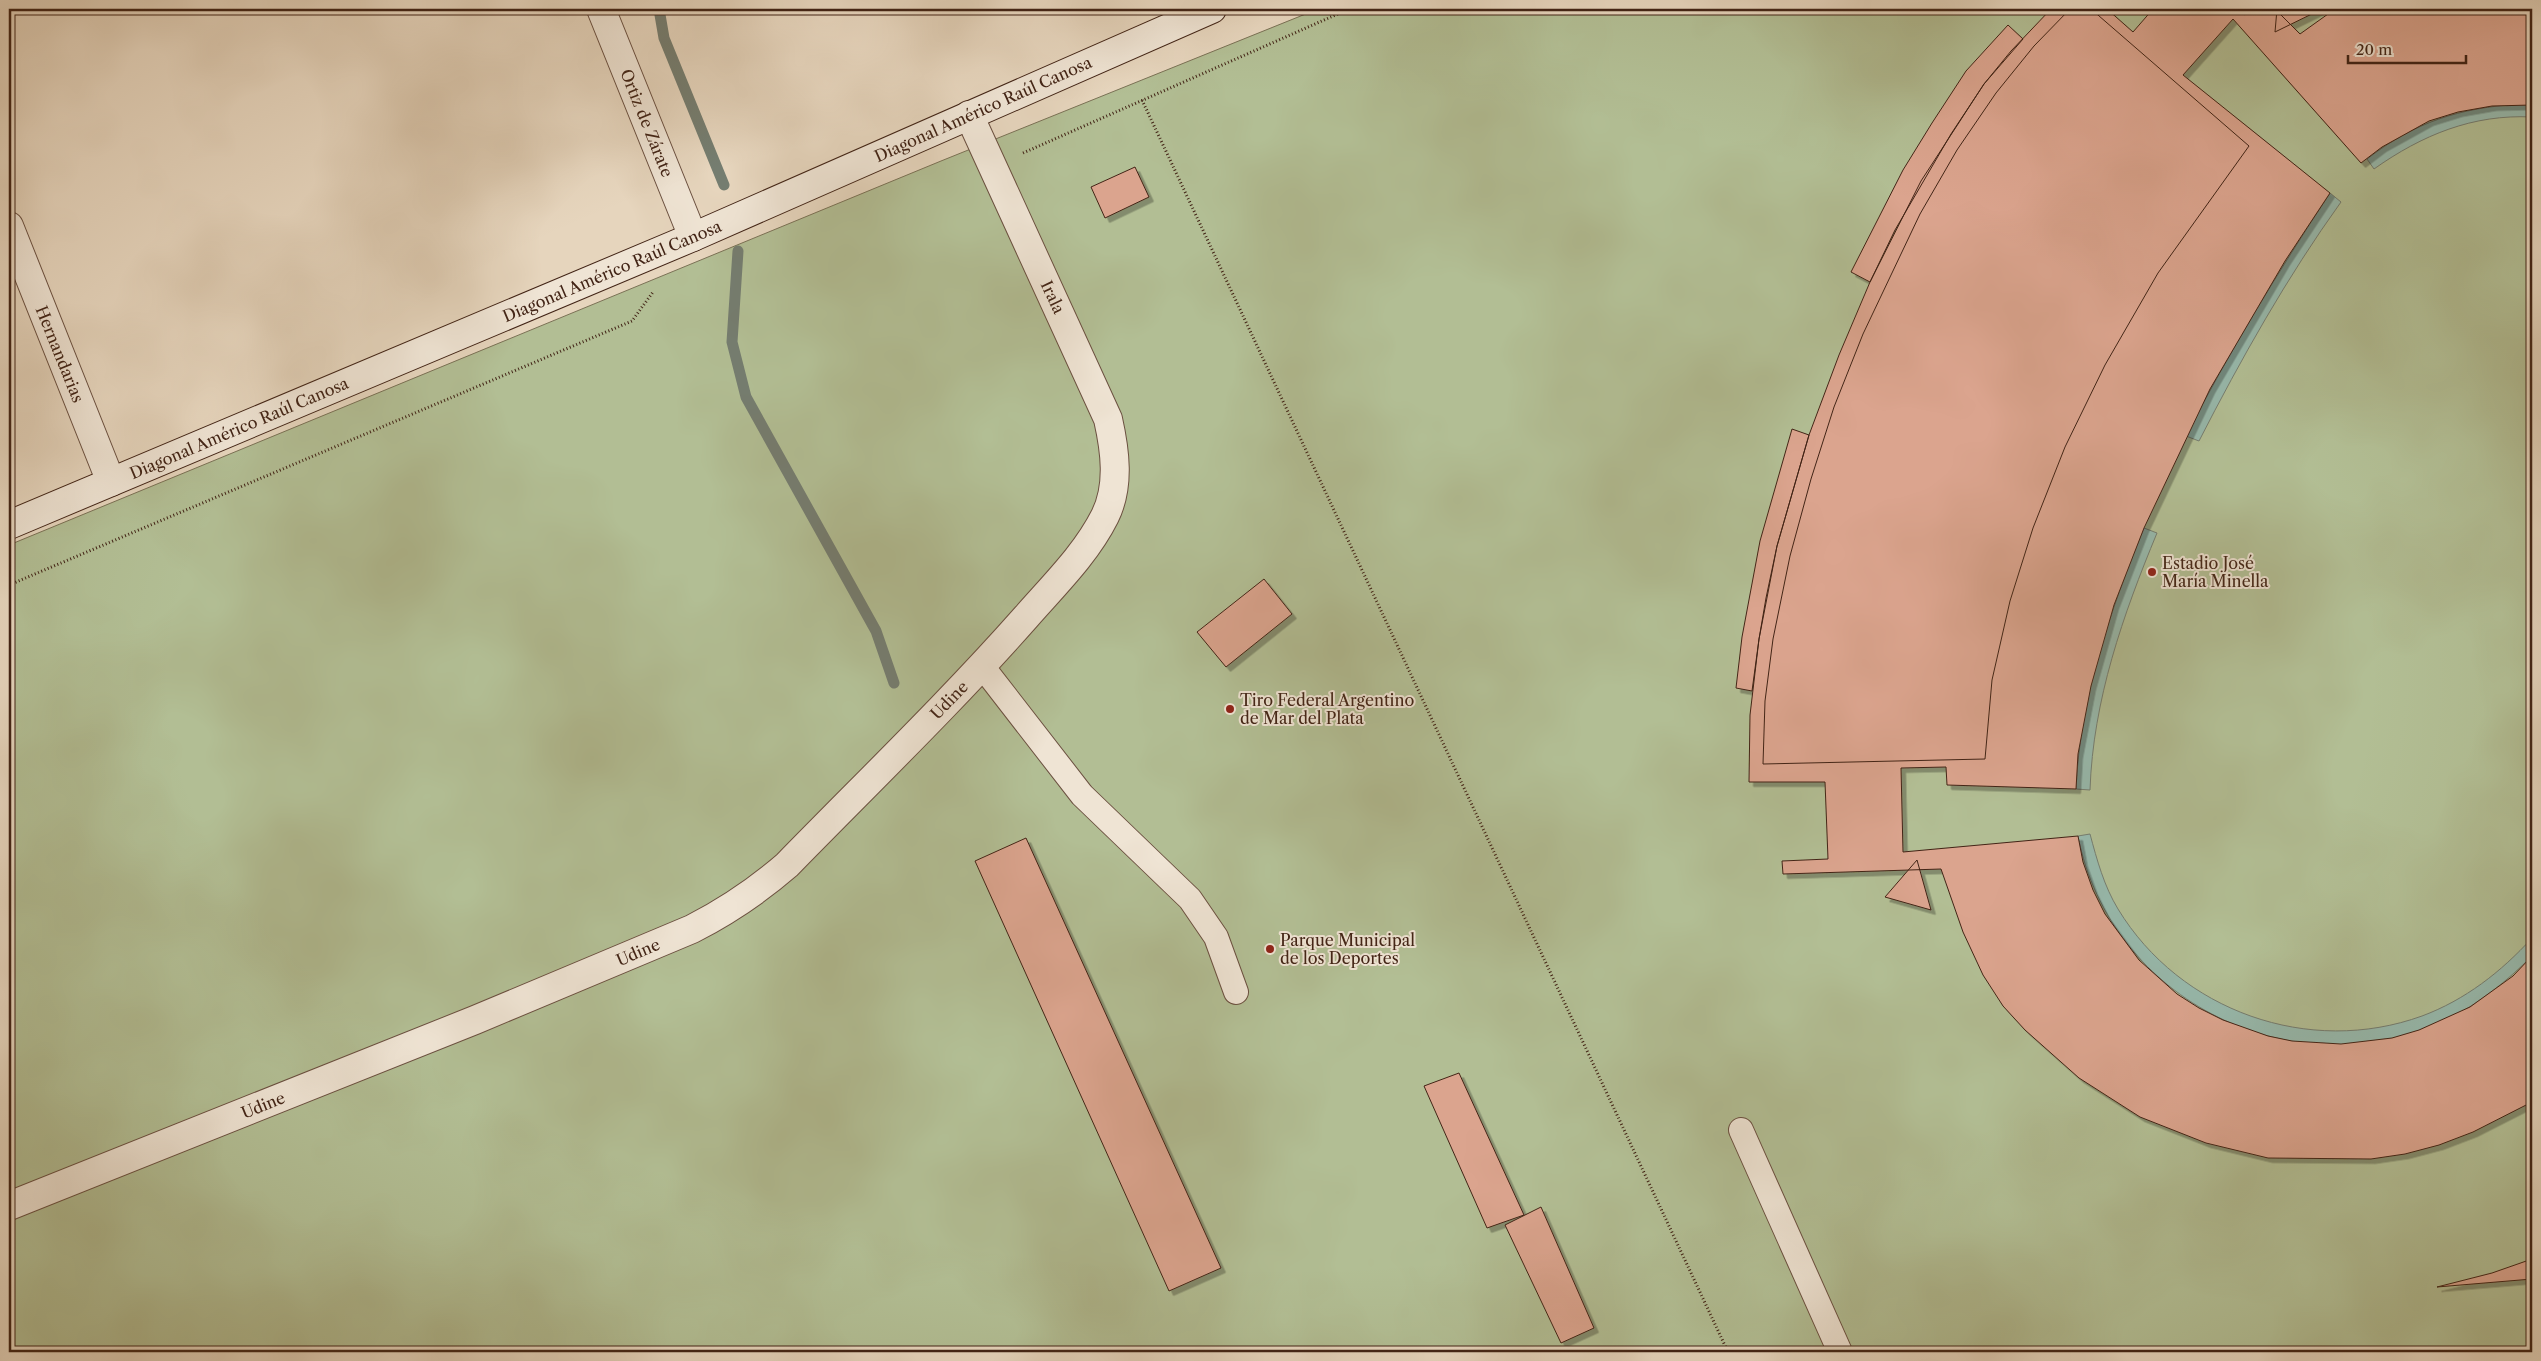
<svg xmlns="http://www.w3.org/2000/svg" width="2541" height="1361" font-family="'Libre Caslon Text',serif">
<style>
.green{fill:#b2be94;stroke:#7a7155}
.water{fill:#97b9ac;stroke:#757d70}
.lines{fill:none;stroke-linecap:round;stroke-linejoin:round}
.stream{stroke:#757d70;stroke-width:11}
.building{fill:#dba48e;stroke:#422416;filter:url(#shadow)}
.lane-casing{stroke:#6b5040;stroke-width:26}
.street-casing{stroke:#6b5040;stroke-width:30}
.secondary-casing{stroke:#422416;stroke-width:30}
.path{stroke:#422416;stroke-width:3;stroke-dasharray:1 2.5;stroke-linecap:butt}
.lane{stroke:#efe4d4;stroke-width:24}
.street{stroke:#efe4d4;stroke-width:28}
.secondary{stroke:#efe4d4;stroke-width:28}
.poi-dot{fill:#8f2418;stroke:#efe4d4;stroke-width:2}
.labels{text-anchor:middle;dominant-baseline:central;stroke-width:4;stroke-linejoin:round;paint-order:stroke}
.street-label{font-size:16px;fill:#422416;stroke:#efe4d4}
.poi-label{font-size:16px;fill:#422416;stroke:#efe4d4;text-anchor:start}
</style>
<defs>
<filter id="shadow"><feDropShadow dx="4.5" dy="4.5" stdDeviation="0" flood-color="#0004"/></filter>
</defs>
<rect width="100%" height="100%" fill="#e6d5bd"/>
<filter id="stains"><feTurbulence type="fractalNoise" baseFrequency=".004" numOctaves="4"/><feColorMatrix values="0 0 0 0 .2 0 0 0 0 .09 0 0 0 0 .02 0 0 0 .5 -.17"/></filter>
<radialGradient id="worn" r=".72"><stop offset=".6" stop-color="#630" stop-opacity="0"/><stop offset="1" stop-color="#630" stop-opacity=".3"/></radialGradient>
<path class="green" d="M1318,9H2532V1352H9V545L941,161Z"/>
<path class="water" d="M2520,104L2532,105V117C2473,114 2422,135 2374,169L2367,159C2415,122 2459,108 2520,104Z
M2330,193L2341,202C2287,277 2241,359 2199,441L2186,436C2229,352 2278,272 2330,193Z
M2144,528L2157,533C2123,615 2093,700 2090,790L2076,789C2080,698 2110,611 2144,528Z
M2090,834C2097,860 2104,886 2118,909C2180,1011 2309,1057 2422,1016C2465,1000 2501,972 2532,938V956C2507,981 2480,1003 2448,1019C2296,1093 2110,1001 2078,836Z"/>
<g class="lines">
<path class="stream" d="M659,9L664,38L724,185
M738,251L732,342L746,397L876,631L894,683"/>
</g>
<path class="building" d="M2051,9H2107L2133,32L2153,9H2238L2245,15L2251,9H2275L2300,34L2335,9H2532V105L2492,106L2458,112L2429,121L2382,147L2361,163L2233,19L2183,75L2330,193L2285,261L2210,389L2144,528L2114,605L2091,686L2078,754L2076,789L1947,785L1946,767L1901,768L1903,852L2078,836L2083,862L2093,890L2105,914L2139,960L2177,994L2199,1008L2223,1020L2268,1036L2292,1041L2341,1044L2392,1038L2419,1030L2470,1007L2513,976L2532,956V1102L2473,1132L2439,1145L2405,1154L2371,1159L2268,1158L2206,1143L2140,1117L2079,1078L2025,1030L2003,1006L1983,975L1963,932L1941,869L1783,874L1782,861L1828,859L1825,782H1749L1750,715L1759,639L1766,598L1777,546L1809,435L1839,355L1870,282L1921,181L1984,84L2011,51Z
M2070,9H2091L2249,146L2158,273L2105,365L2065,447L2033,528L2010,601L1992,680L1985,759L1763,764L1765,701L1773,639L1790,556L1811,479L1834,407L1863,334L1920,214L1957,150L1996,93L2034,46Z
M2277,9H2318L2320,10L2275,32Z
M2008,25L2023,39L1984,84L1951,134L1895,230L1870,282L1851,272L1903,170L1932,123L1966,71Z
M1135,167L1149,197L1105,218L1091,187Z
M1792,429L1809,435L1777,546L1759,639L1752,691L1736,688L1742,637L1760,541Z
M1264,579L1292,614L1226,667L1197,632Z
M1026,838L1221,1268L1169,1291L975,861Z
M1917,860L1931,910L1885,897Z
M1459,1073L1524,1215L1487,1228L1424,1086Z
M1541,1207L1594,1328L1561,1343L1505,1225Z
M2532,1259V1279L2437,1287L2492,1273Z"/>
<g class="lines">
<g class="lane-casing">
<path id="lane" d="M982,666L1082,795L1190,899L1216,937L1236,992
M1741,1130L1840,1352"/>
</g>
<g class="street-casing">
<path id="street" d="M601,9L693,237
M9,226L111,482
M9,1206L475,1020L692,929C727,911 757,891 787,865C867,783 950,703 1026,617C1054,585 1086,554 1105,516C1120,486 1115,450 1108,419L969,115"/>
</g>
<g class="secondary-casing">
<path id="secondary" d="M9,525L693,237L1212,9"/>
</g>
<path class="path" d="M1142,100L1728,1352
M1023,153L1349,9
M9,585L632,321L653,292"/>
<use href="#lane" class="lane"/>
<use href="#street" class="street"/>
<use href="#secondary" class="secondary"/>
</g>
<g class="poi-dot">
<circle cx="2152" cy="572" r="5"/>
<circle cx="1230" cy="709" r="5"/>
<circle cx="1270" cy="949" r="5"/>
</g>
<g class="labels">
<g class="street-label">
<text transform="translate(983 109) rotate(-24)">Diagonal Américo Raúl Canosa</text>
<text transform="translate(647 123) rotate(68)">Ortiz de Zárate</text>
<text transform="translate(612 271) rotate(-23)">Diagonal Américo Raúl Canosa</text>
<text transform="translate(1053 297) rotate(65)">Irala</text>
<text transform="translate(60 354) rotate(68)">Hernandarias</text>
<text transform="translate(239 428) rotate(-23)">Diagonal Américo Raúl Canosa</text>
<text transform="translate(949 700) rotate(-46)">Udine</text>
<text transform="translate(638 952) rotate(-23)">Udine</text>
<text transform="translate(263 1105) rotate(-22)">Udine</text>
</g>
<g class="poi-label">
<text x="2162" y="563">Estadio José<tspan x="2162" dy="18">María Minella</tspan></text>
<text x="1240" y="700">Tiro Federal Argentino<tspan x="1240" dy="18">de Mar del Plata</tspan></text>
<text x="1280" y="940">Parque Municipal<tspan x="1280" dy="18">de los Deportes</tspan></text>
</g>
</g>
<rect width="2541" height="1361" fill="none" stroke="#e6d5bd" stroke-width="30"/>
<rect x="10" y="10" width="2521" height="1341" fill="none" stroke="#422416" stroke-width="2.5"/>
<rect x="15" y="15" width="2511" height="1331" fill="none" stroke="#422416"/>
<path d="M2348 55v8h118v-8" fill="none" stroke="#422416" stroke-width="2.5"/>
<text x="2356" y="55" font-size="15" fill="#422416" stroke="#efe4d4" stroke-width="4" paint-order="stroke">20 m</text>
<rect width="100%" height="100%" filter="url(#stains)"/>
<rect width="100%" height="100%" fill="url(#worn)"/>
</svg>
